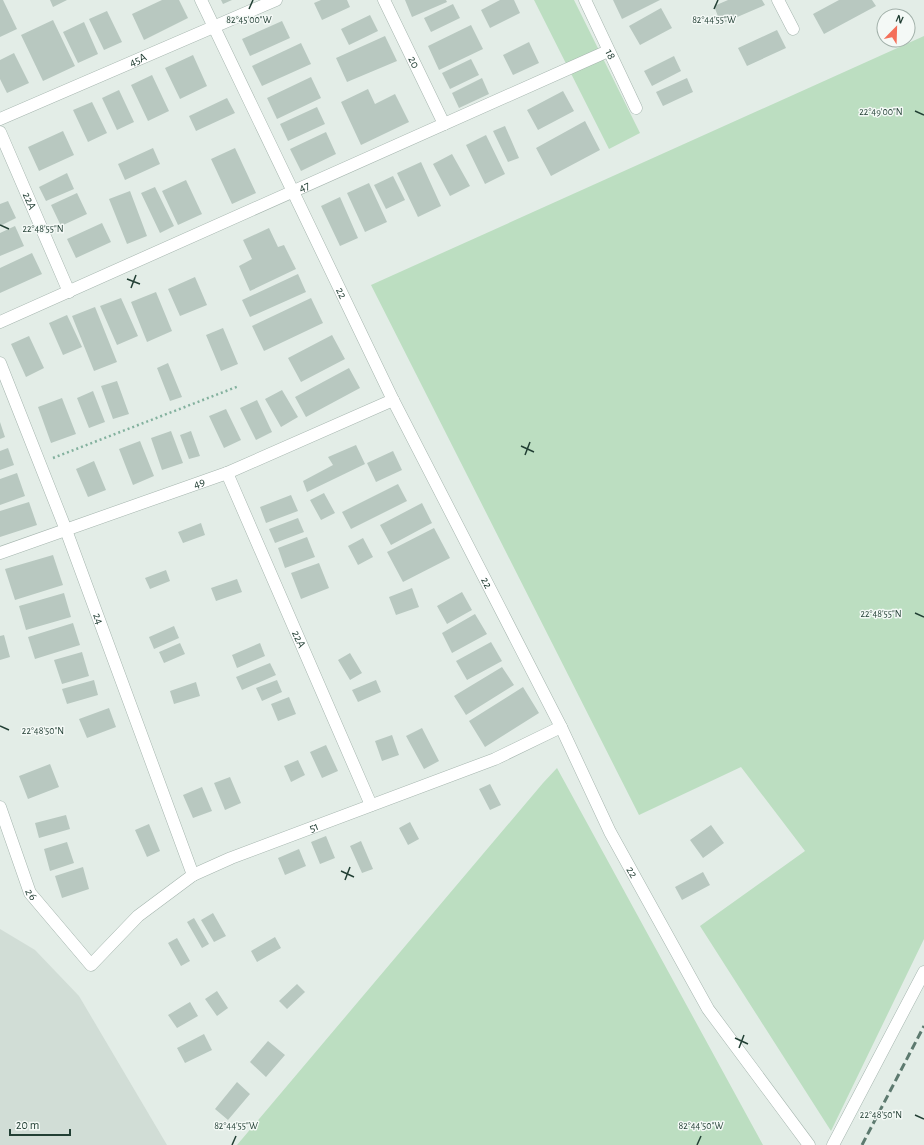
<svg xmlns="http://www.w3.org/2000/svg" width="924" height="1145" font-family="'Alegreya Sans',sans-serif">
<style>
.built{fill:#d1ddd6}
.green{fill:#bcdec1}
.building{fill:#b8c8c0}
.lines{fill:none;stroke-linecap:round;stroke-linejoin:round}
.street-casing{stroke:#a5b5ae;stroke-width:13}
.path{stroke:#83b19e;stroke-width:2.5;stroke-dasharray:2 3;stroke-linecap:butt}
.street{stroke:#fff;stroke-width:12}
.rail{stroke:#5d7a6f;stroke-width:3;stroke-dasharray:8 4;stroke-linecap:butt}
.ticks{fill:none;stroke:#223f34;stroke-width:1.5}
.labels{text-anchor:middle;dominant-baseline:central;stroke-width:3;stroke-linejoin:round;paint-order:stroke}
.street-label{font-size:12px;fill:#223f34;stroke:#f4f9f6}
.ticks-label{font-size:10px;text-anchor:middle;fill:#223f34;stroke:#f4f9f6;stroke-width:3;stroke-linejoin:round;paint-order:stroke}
</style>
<rect width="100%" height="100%" fill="#e3ede7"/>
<path class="built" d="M0,929L35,950L79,996L167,1145H0Z"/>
<path class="green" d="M534,0H574L640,133L609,149Z
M924,36V939L831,1131L700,926L805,851L741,767L639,815L371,285Z
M557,768L763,1145H237L543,783Z"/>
<path class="building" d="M0,0H3L17,29L0,37Z
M50,0H67L53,7Z
M162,0H179L188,18L144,40L132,14Z
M221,0H232L223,4Z
M321,0H347L350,7L322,20L314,3Z
M405,0H446L447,2L412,17Z
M500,0H514L520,13L490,28L481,10Z
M613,0H660L622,19Z
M728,0H762L765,5L721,24L714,6Z
M839,0H872L876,6L824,34L813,14Z
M453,4L460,18L431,32L424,18Z
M661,8L672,28L640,45L629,26Z
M107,11L122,42L104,50L89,19Z
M370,15L378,31L349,45L341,29Z
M53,20L75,66L43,81L21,35Z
M282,21L290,38L250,56L242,39Z
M84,22L98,54L78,63L63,32Z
M471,25L483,49L439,70L428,46Z
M777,30L786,48L747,66L738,48Z
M385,36L397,61L347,82L336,58Z
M529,42L539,63L513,75L503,55Z
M301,43L311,64L262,86L252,66Z
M14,53L29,83L7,93L0,79V60Z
M193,55L207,86L180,99L165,68Z
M674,56L681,71L652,86L644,71Z
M471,59L479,75L450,89L442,73Z
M152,75L169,111L148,121L131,85Z
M311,77L321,98L277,119L267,98Z
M482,78L489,94L459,108L452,93Z
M687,78L693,92L663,106L656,92Z
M368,89L375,104L395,94L409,122L361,145L341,102Z
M119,90L134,122L117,130L102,98Z
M563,91L574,111L538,130L527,110Z
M227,98L235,113L196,131L189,116Z
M92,102L107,133L88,142L73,110Z
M317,107L325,124L288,141L280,124Z
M585,121L600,150L551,176L536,148Z
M505,126L519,158L508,162L493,131Z
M63,131L74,155L39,171L28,147Z
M326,132L336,154L301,171L290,149Z
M486,135L505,174L485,184L466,145Z
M153,148L160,164L125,180L118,164Z
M235,148L256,193L232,204L211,159Z
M452,154L470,186L450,196L433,164Z
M421,162L441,206L418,217L397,173Z
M67,173L74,189L46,201L39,187Z
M393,176L405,200L386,209L374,185Z
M186,180L202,214L178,225L162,191Z
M369,183L387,222L365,232L347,193Z
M155,187L174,226L160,233L141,193Z
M130,191L147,236L127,244L109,199Z
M77,193L87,214L61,226L51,205Z
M340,197L358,238L340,246L321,206Z
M8,201L16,218L0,226V204Z
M102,223L111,242L76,258L67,239Z
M15,226L24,246L0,256V233Z
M269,228L278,247L284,245L296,269L250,291L239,266L252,259L243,240Z
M32,253L42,274L0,293V268Z
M298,274L306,292L250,317L242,300Z
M195,277L207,305L180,316L168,289Z
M156,292L172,331L147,342L131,302Z
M121,298L138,336L117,345L100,306Z
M311,298L323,323L264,351L252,326Z
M95,307L117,362L94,371L72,316Z
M67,315L82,347L63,355L49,323Z
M223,328L238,364L221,371L206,335Z
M332,335L345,359L301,382L288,358Z
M29,336L44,368L26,377L11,344Z
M168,363L182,397L170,401L157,368Z
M349,368L360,388L306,417L295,397Z
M117,381L129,414L113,419L101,386Z
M282,390L298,417L281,427L265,399Z
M93,391L105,422L89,428L77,398Z
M62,398L76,434L51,443L38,407Z
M257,400L272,432L256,440L240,408Z
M226,409L241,440L224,448L209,416Z
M0,422L5,437L0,439Z
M171,431L183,463L162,470L151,438Z
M191,431L200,456L189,459L180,435Z
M140,441L154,476L133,485L119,449Z
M356,445L365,464L307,492L303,481L333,465L328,457Z
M8,448L14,465L0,470V451Z
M393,451L402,470L376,482L367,463Z
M94,461L106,490L88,497L76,469Z
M17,473L25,496L0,505V479Z
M398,484L407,501L351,529L342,512Z
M324,493L335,513L321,520L310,500Z
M291,495L298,511L266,523L260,507Z
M29,502L37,525L0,537V511Z
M422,503L432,523L391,545L380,525Z
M298,518L304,532L275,543L269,529Z
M201,523L205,535L183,543L178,532Z
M434,528L450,558L403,582L387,552Z
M307,537L315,557L285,568L278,548Z
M363,538L373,557L358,565L348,546Z
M53,555L63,585L15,600L5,569Z
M319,563L329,588L301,599L291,573Z
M166,570L170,581L150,589L145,578Z
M237,579L242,592L216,601L211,588Z
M412,588L419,607L396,615L389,597Z
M462,592L472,610L447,624L437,606Z
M64,593L71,617L26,630L19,606Z
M475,614L487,634L452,653L442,633Z
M73,623L80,645L35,659L28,637Z
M174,626L179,638L154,649L149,637Z
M4,635L10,657L0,660V636Z
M491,642L502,661L467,680L456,661Z
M180,643L185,654L164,663L159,652Z
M260,643L265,656L237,668L232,655Z
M82,652L89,676L62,684L54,660Z
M350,653L362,673L350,680L338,660Z
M270,663L276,675L242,690L236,677Z
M502,667L514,685L466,715L454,696Z
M94,680L98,695L67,704L62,689Z
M277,680L282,692L262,701L256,688Z
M376,680L381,692L358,702L352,690Z
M196,682L200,696L174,704L170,691Z
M523,687L539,713L485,747L469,721Z
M289,697L296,714L278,721L271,704Z
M109,708L116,727L87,738L79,719Z
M422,728L439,761L424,769L406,736Z
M392,735L399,755L382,761L375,741Z
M326,745L338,771L322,778L310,752Z
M298,760L305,775L291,782L284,766Z
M50,764L59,787L28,799L19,776Z
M230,777L241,803L225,810L214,783Z
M490,784L501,805L490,810L479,789Z
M202,787L212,811L193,818L183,795Z
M66,815L70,829L39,838L35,823Z
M410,822L419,839L408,845L399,828Z
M149,824L160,851L147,857L135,830Z
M711,825L724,843L703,858L690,840Z
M326,836L335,858L320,864L311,842Z
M361,841L373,869L362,873L350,846Z
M67,842L74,863L50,871L44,849Z
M299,849L306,866L285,875L278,858Z
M83,867L89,889L62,898L55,876Z
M703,872L710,885L682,900L675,887Z
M213,913L226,936L214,942L201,920Z
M194,918L209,944L202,948L187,922Z
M275,937L281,948L257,962L251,951Z
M177,938L190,961L181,966L168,943Z
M297,984L305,992L287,1009L279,1001Z
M217,991L228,1008L217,1016L205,999Z
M190,1002L198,1016L177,1028L168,1015Z
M204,1034L212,1050L185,1063L177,1048Z
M268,1041L285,1055L266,1077L250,1062Z
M237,1082L250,1094L228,1120L215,1109Z"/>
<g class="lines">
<g class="street-casing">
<g id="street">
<path id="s1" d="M201,0L393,400L561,727L610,832L708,1009L809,1145"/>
<path id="s2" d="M384,0L444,124"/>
<path id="s3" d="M585,0L636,108"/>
<path d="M778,0L793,29"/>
<path id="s4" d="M0,119L276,0"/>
<path id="s5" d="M0,132L69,292"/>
<path id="s6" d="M0,322L608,51"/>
<path id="s7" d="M0,363L66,530L193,875"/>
<path id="s8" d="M227,473L371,805"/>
<path id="s9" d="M0,553L227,473L393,400"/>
<path id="s10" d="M0,807L30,893L91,965L138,916L193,875L231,858L495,759L561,727"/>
<path d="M833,1145L924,972"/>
</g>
</g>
<path class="path" d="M53,458L239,386"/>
<use href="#street" class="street"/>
<path class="rail" d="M862,1145L924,1026"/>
</g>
<path class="ticks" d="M249,9L253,0M714,9L718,0M915,111L924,115M0,225L9,229M127,279L140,284M131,288L136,275M521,446L534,452M525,455L530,442M915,613L924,617M0,726L9,730M341,871L354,877M345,880L350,867M735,1038L748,1044M739,1048L744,1035M915,1115L924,1119M232,1145L236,1136M697,1145L701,1136"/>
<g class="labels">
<g class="street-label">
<text stroke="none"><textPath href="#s3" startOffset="60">18</textPath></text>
<text stroke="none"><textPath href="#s4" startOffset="150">45A</textPath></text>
<text stroke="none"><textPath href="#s2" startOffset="69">20</textPath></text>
<text stroke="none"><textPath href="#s6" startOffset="333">47</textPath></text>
<text stroke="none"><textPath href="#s5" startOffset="75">22A</textPath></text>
<text stroke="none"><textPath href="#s1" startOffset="325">22</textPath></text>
<text stroke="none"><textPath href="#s9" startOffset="211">49</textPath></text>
<text stroke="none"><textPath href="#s1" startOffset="649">22</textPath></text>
<text stroke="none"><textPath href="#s7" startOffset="274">24</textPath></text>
<text stroke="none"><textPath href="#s8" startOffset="181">22A</textPath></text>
<text stroke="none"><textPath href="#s10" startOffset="452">51</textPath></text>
<text stroke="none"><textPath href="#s1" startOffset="973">22</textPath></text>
<text stroke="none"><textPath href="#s10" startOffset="93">26</textPath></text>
</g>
</g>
<g class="ticks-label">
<text x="249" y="23">82°45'00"W</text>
<text x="714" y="23">82°44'55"W</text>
<text x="881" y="115">22°49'00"N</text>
<text x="43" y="232">22°48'55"N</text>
<text x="881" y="617">22°48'55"N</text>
<text x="43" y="734">22°48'50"N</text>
<text x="881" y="1118">22°48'50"N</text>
<text x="236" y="1129">82°44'55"W</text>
<text x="701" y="1129">82°44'50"W</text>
</g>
<g transform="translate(896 28) rotate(23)"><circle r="19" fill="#f4f9f6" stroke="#a0afa8"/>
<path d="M0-3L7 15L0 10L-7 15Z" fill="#f4705a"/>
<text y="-6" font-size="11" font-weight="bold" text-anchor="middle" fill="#223f34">N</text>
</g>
<path d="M10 1129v6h60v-6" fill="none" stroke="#223f34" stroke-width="2"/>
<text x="16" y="1129" font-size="12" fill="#223f34" stroke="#f4f9f6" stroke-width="3" paint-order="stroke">20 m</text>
</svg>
